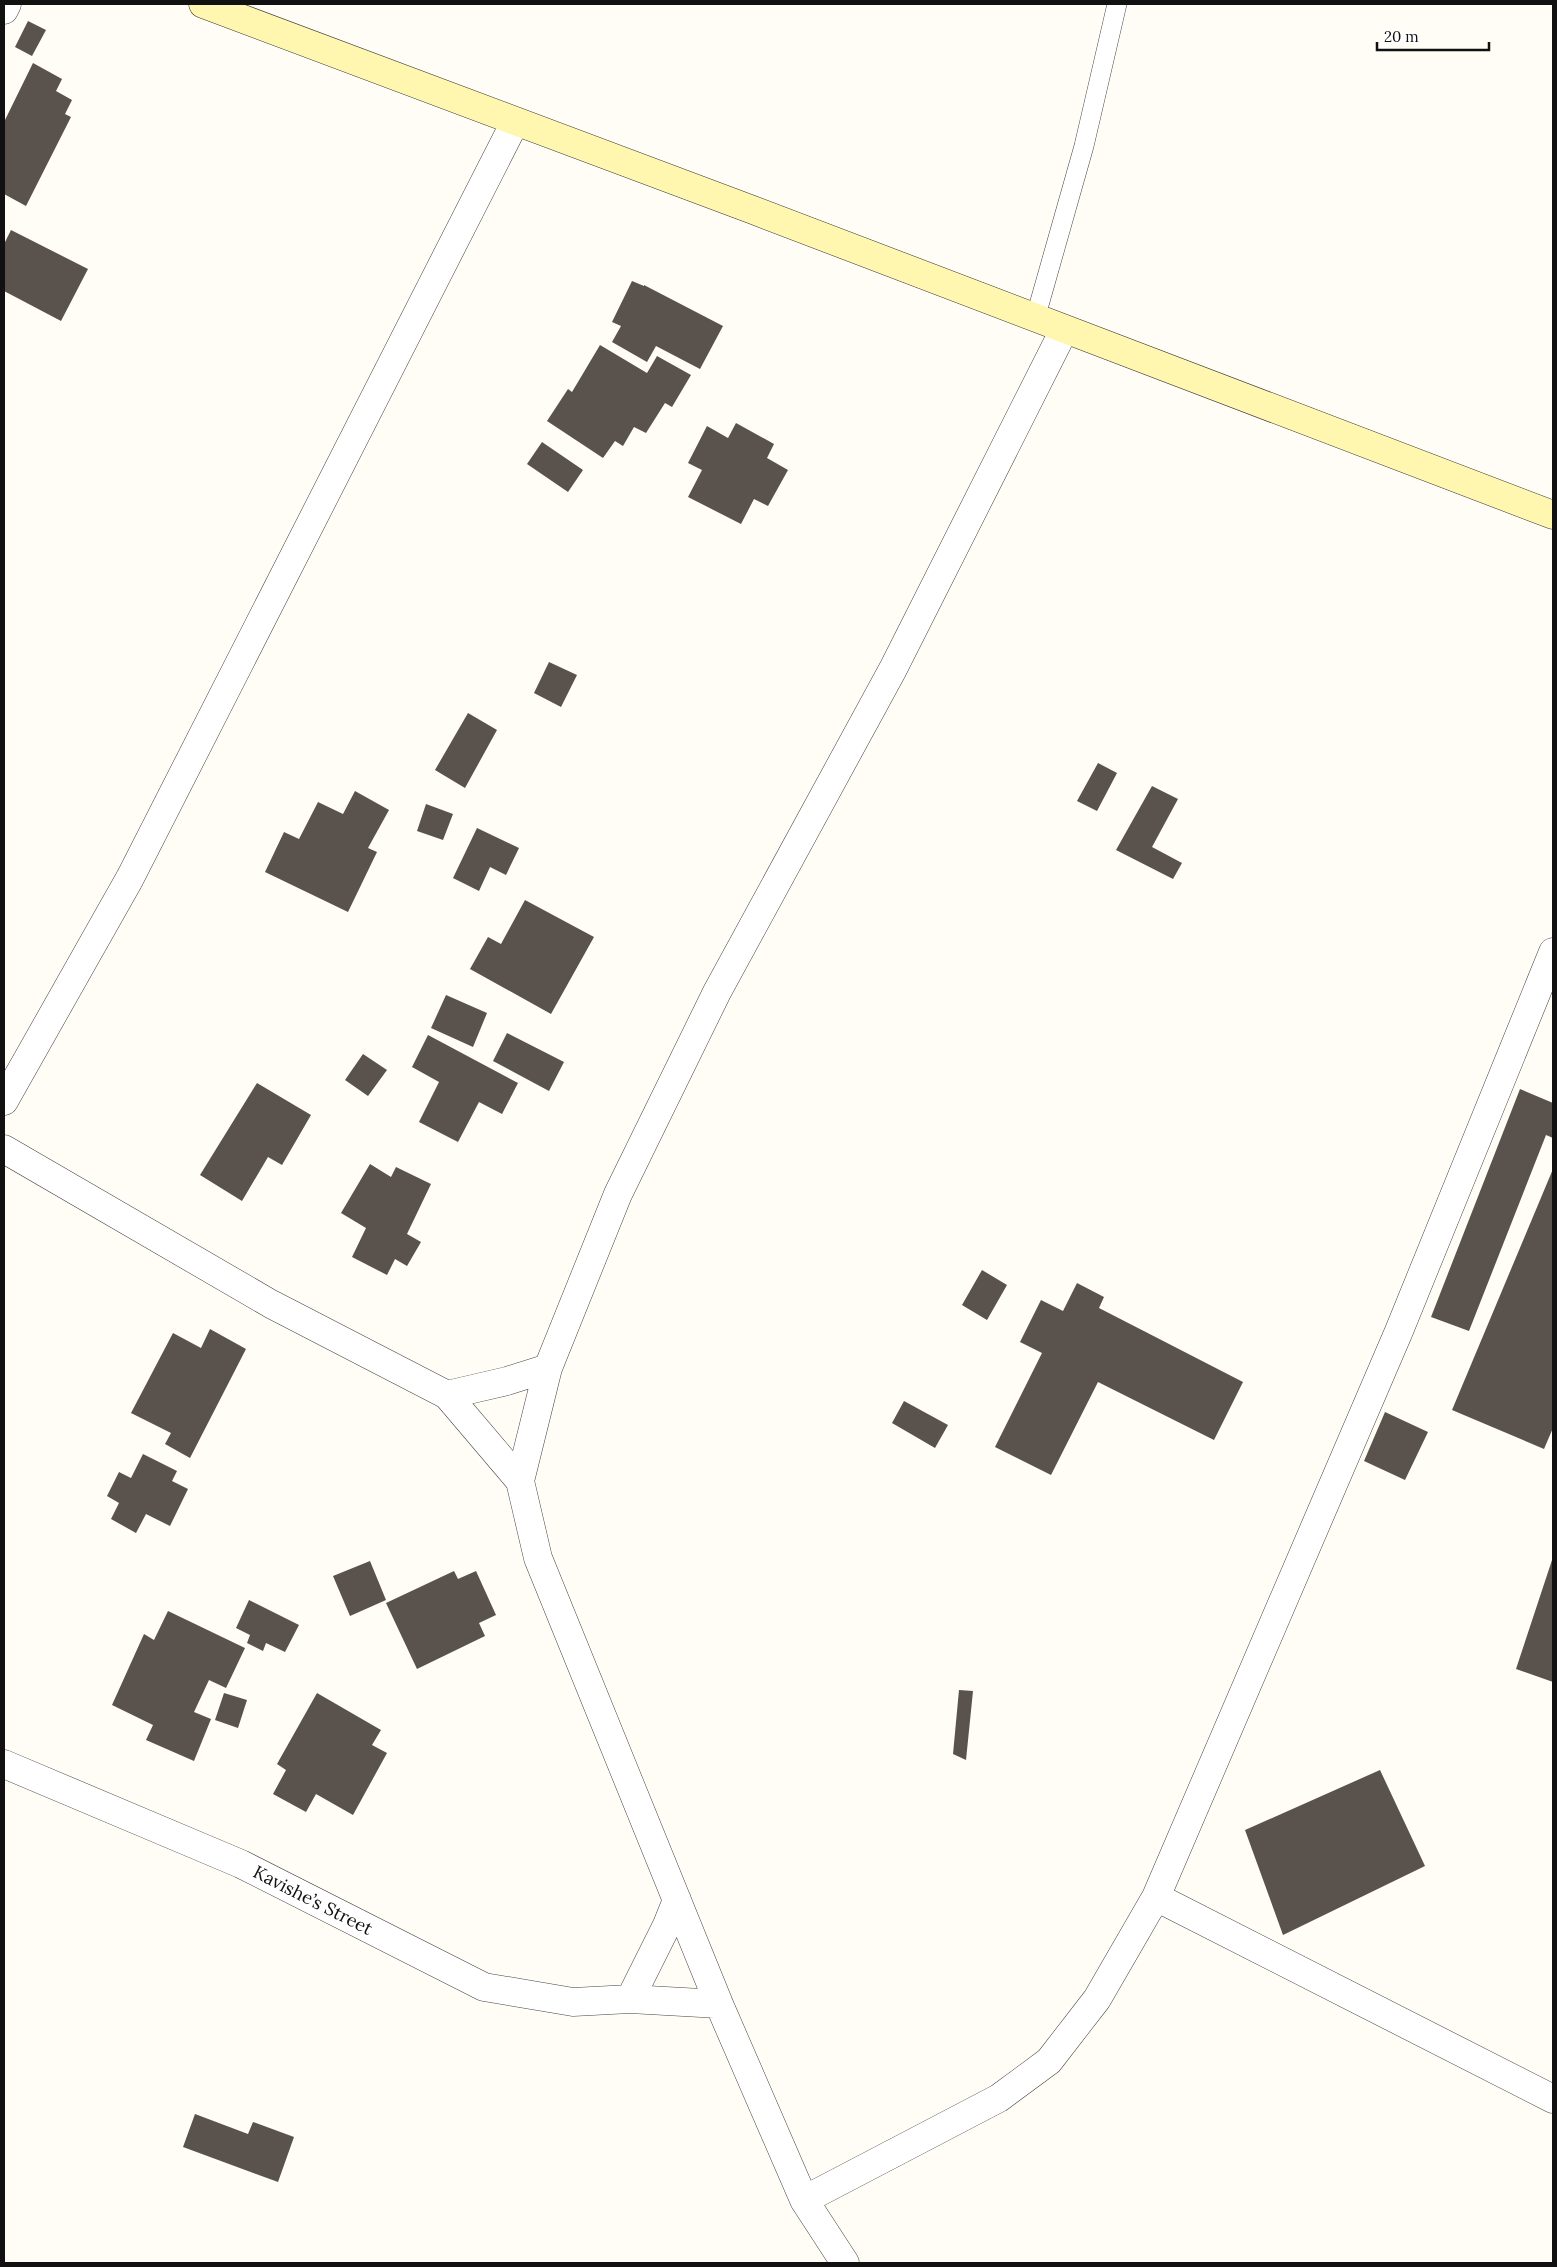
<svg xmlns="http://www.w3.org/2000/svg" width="1557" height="2267" font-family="Lora,serif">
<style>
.building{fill:#5a524d}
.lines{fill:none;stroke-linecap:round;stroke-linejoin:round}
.lane-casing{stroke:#444;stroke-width:20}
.street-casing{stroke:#444;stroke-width:29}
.secondary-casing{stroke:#333;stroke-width:29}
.lane{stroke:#fff;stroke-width:19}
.street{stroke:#fff;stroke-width:28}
.secondary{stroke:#fff6b0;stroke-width:28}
.labels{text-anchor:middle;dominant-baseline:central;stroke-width:5;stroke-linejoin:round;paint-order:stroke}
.street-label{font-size:18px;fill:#111;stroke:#fff}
</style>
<rect width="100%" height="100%" fill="#fffdf5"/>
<path class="building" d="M28,21L46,30L32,56L15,47Z
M33,63L62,79L56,91L72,100L65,114L71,117L26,206L4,194V122Z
M11,230L88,269L61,321L4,291V244Z
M632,281L644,286V285L723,326L700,369L656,346L647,362L612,342L621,326L612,322Z
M600,345L647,373L657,356L691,375L672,407L665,403L646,433L634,427L623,446L615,441L603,458L547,421L568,389L572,392Z
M736,423L774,444L767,458L788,470L768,506L754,499L741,524L688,497L702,470L688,463L707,426L728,438Z
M542,442L583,470L568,492L527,464Z
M549,662L577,675L561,707L534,693Z
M468,713L497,730L465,788L435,770Z
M1098,763L1117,773L1097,811L1077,801Z
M1152,786L1178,799L1152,847L1182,863L1173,879L1116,850Z
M355,791L389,810L368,848L377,852L348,912L265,872L284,832L299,839L318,802L343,814Z
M426,804L453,814L443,840L417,831Z
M477,828L519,848L506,875L490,867L479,891L453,878Z
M525,900L594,937L551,1014L470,969L488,937L501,944Z
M446,995L487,1013L473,1047L431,1028Z
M507,1033L564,1062L549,1091L493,1061Z
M428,1035L518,1083L502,1114L479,1102L458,1142L419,1122L439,1082L412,1067Z
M363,1054L387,1070L368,1096L345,1080Z
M257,1083L311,1115L282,1165L268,1157L242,1201L200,1175Z
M1520,1089L1553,1103V1138L1546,1135L1469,1331L1431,1317Z
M370,1164L391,1177L396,1167L431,1184L407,1234L421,1242L407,1266L395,1259L387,1275L352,1257L366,1228L341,1213Z
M1553,1169V1428L1544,1449L1452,1410Z
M982,1270L1007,1285L987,1320L962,1305Z
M1077,1283L1104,1297L1099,1308L1243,1382L1214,1440L1098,1382L1051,1475L995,1447L1042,1353L1020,1342L1041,1300L1063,1311Z
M210,1329L246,1349L190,1458L165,1444L171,1433L131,1413L173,1333L201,1348Z
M904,1401L948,1425L935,1448L892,1423Z
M1385,1412L1428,1432L1405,1480L1364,1461Z
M143,1454L177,1471L172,1481L188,1489L170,1526L146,1514L136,1533L111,1519L119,1503L107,1496L119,1472L131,1478Z
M1553,1557V1682L1516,1669Z
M370,1561L386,1600L350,1616L333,1576Z
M454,1571L458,1579L476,1571L496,1615L479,1623L485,1636L417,1669L386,1603Z
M249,1600L299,1625L285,1652L266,1643L263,1651L247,1643L250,1635L236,1628Z
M168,1611L245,1648L226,1688L209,1680L194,1712L211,1719L194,1761L146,1740L153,1725L112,1705L144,1634L154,1640Z
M959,1690L973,1691L966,1760L953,1754Z
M224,1693L247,1700L238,1728L215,1720Z
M317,1693L381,1730L372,1745L387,1753L353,1815L316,1794L306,1812L273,1794L286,1770L277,1764Z
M1380,1770L1425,1866L1283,1935L1245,1830Z
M195,2114L248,2134L253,2122L294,2137L278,2182L183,2147Z"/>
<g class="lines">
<g class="lane-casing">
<path id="lane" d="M1035,319L1084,146L1117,4"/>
</g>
<g class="street-casing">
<path id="street" d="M4,10L7,4
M4,1101L130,878L515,122
M4,1149L271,1304L447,1395L520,1481
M447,1395L507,1381L548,1368
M4,1764L241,1864L484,1987L573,2002L630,1999L719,2004
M1156,1897L1553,2099
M630,1999L667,1925L677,1900
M804,2200L999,2098L1049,2061L1097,1999L1156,1897L1399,1331L1553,952
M845,2263L804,2200L719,2004L538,1558L520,1481L548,1368L618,1194L717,992L893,669L1064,330"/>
</g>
<g class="secondary-casing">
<path id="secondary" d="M203,4L753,210L1553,515"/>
</g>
<use href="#lane" class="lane"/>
<use href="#street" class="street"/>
<use href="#secondary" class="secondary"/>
</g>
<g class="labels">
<g class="street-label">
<text transform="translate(313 1900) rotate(27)">Kavishe’s Street</text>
</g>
</g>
<rect width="1557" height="2267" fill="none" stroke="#111111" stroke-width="10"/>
<path d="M1377 42v8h112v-8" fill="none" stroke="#111111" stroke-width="2.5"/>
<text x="1384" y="42" font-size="15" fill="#111111" stroke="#ffffff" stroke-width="4" paint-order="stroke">20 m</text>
</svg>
